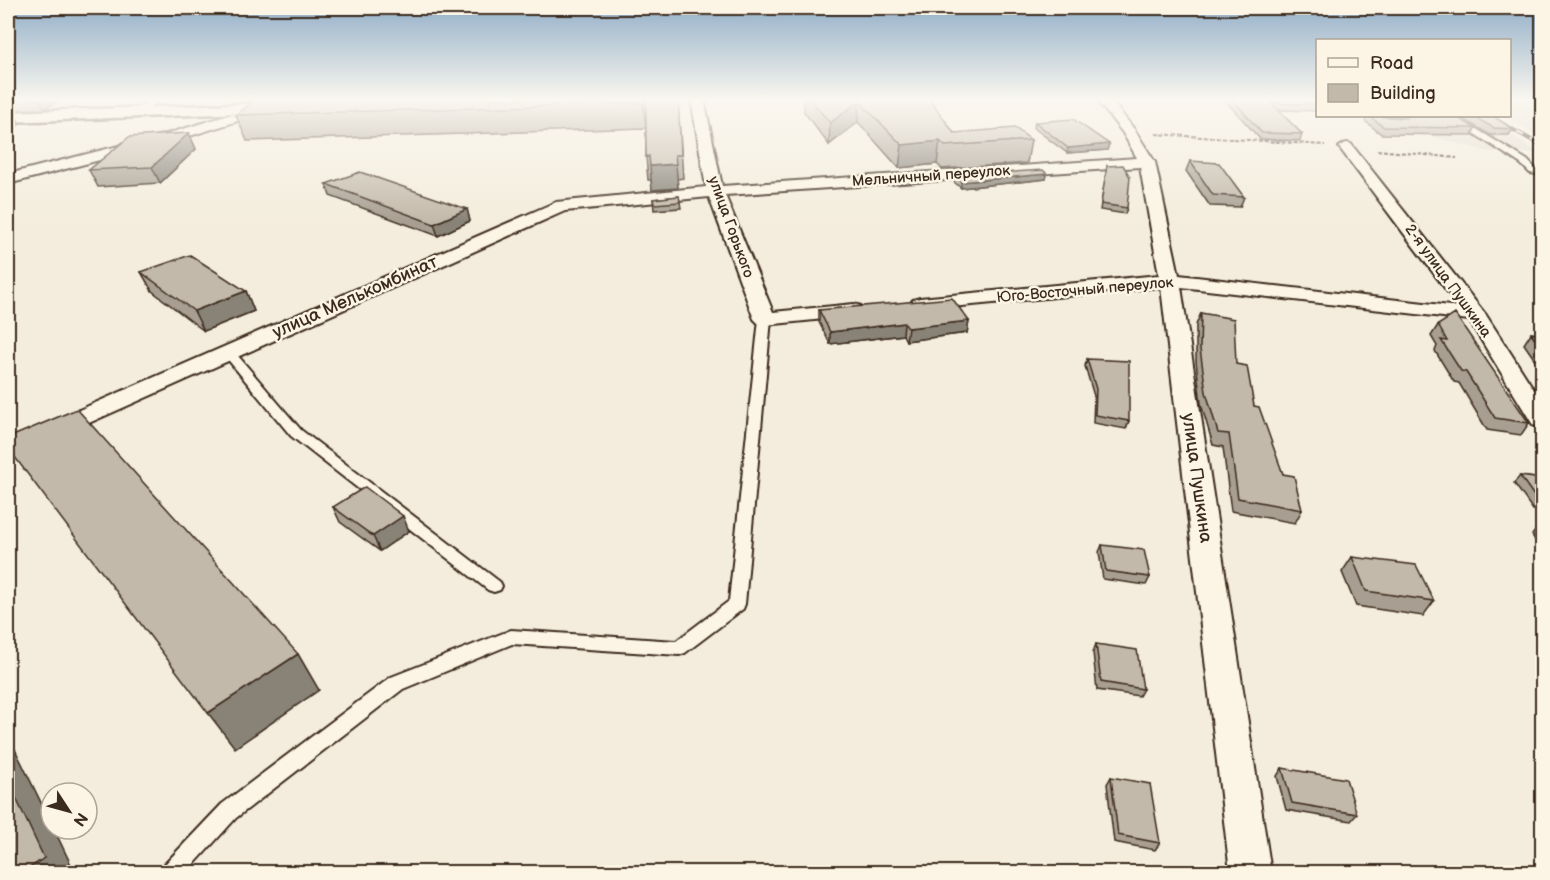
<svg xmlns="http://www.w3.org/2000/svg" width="1550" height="880" font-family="'Balsamiq Sans',sans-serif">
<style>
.built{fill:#e5ddce}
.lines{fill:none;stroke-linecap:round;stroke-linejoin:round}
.lane-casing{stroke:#3b2a1e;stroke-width:4}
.street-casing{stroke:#3b2a1e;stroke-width:4}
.secondary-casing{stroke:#3b2a1e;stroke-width:5}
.path{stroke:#3b2a1e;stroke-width:2;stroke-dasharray:4 2;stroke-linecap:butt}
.lane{fill:#fcf5e5;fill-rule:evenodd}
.street{fill:#fcf5e5;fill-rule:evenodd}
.secondary{fill:#fcf5e5;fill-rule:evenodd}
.rail-casing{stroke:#3b2a1e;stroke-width:4}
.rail{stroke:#fcf5e5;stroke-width:2;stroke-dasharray:8;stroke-linecap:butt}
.wall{fill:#a89f92;stroke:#3b2a1e;stroke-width:1.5}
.shaded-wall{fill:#888277;stroke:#3b2a1e;stroke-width:1.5}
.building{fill:#c3b9aa;stroke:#3b2a1e;stroke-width:1.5}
.labels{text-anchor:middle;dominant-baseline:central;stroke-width:5;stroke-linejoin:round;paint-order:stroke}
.far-street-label{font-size:15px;fill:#3b2a1e;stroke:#fcf5e5}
.street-label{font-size:18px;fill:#3b2a1e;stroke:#fcf5e5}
</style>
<rect width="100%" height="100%" fill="#f4eddd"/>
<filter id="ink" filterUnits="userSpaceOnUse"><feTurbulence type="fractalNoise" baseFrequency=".0167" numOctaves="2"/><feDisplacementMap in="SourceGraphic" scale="12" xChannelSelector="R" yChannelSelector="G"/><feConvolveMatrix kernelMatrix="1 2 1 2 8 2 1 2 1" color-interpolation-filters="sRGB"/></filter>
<g filter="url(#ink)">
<path class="built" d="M1510,99H1542V138L1503,116H1510Z
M1356,116H1484L1538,153L1490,152Z"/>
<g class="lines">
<g class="lane-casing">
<path id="lane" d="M153,99H160L139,115H133V111Z
M1447,116H1455L1527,160L1536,169L1542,171V175L1530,173L1521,164Z
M765,316L771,319L745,604L743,609L685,653L679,655L512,644L403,689L236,818L187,872H162L165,864L222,804L391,677L511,630L676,641L729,601L759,319Z
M229,349L233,350L301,430L500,582L502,586L500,590L494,592L488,590L291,436L225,356L223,353L225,350Z"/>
</g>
<g class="street-casing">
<path id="street" d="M691,99H704L722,186L1137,158L1123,133L1096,99H1110L1134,129L1155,162L1179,275L1459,307L1339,147L1346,143L1351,144L1486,315L1542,402V428L1533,425L1469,320L1181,287L1271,872H1230L1161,287L920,310L913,308L910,304L913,300L920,298L1159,275L1140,167L725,195L773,312L854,304L861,306L864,310L861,314L854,316L765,325L758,323L754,319L709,197L565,211L8,459V441L556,202L706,187Z
M265,104L270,105V111L180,139L8,184V174L170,133Z"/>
</g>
<g class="secondary-casing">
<path id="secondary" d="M288,102L297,107L294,111L8,122V112Z"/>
</g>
<path class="path" d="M1156,134L1325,145
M1377,150L1457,158"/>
<use href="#lane" class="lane"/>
<use href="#street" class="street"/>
<use href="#secondary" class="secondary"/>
<g class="rail-casing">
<path id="rail" d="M1489,116L1542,146"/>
</g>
<use href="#rail" class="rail"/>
</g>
<path class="wall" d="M8,99H61L45,109L12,110L20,124L8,132Z
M678,99L683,178L677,179L678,188L652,190L651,180H648L646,157V128L247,141L236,115Z
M804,99H929L954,133L1031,140L1027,163L942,169L937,164L899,168L858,122L829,145L804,112Z
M1224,99H1317V111L1277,110L1302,134L1300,141L1260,139Z
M1367,116H1380L1401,117L1389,116H1455L1475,128L1472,135L1381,134L1365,121Z
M1458,116H1493L1513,129L1509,135H1490Z
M1035,122L1109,144L1107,150L1067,153L1034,128Z
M189,133L196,149L160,183L98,187L89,170Z
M1190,161L1244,197L1240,207L1210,206L1186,171Z
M1107,166L1127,208L1125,214L1100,210Z
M1047,174L1046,179L961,188L954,182L955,176Z
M326,184L467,209L470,221L438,236L330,196Z
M679,196L681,208L654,210L653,199Z
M141,272L246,291L254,311L204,331L152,291Z
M819,310L969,321L967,333L906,341L903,335L830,344L819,322Z
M1201,313L1236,364L1283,474L1302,510L1295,523L1231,511L1223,447L1213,445L1201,404L1196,361V325Z
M1438,325L1529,423L1521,435L1487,430L1459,383L1454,382L1435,351L1437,346L1431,336Z
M1531,333L1542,335V370L1524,344Z
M1087,359L1129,421L1126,429L1093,423L1094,396L1085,366Z
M1520,476L1542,479V512L1533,510L1514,483Z
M333,507L409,531L380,551L340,522Z
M1542,522V552L1532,535Z
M1102,545L1150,577L1146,585L1103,579L1099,552Z
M1352,557L1434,601L1423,616L1356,606L1342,572Z
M1096,644L1143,689L1139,696L1097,690L1093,652Z
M1282,768L1357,814L1351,821L1286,810L1277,776Z
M1111,777L1160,843L1155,850L1114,842L1107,784Z"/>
<path class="shaded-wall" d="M39,99H61L45,109Z
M644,99H648L646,128L643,103Z
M859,101L858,122L829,145L830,123Z
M8,102L20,124L8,132Z
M189,133L196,149L160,183L152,167Z
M940,141L937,164L899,168L902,145Z
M1109,144L1107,150L1067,153L1068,148Z
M676,164L678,188L652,190L650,166Z
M1047,174L1046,179L961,188V182Z
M467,209L470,221L438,236L434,224Z
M246,291L254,311L204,331L194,311Z
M969,321L967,333L906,341L908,328Z
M904,323L903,335L830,344V332Z
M403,516L409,531L380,551L373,536Z
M298,654L319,690L235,748L208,713Z
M8,735L51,823V829H54L75,873H22L8,781Z"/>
<path class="building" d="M256,99H644L643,103L236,115Z
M646,99H678L681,155H675L676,164L650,166L649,156L646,157Z
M810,99H929L954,133L1015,128L1031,140L945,146L940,141L902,145L859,101L830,123Z
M1232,99H1317V104L1271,103L1302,134L1262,133Z
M1369,116L1406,118L1408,116H1455L1475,128L1384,127Z
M1472,116H1493L1513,129L1494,128Z
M1073,119L1109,144L1068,148L1035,122Z
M189,133L152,167L89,170L129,137Z
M1190,161L1219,163L1244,197L1213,195Z
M1123,165L1130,177L1127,208L1101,204L1107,166Z
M1043,170L1047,174L961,182L955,176Z
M360,172L467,209L434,224L326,184Z
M679,196L680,202L654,204L653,199Z
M190,255L246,291L194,311L141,272Z
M952,298L969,321L908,328L904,323L830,332L819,310Z
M1201,313L1234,319L1236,364L1247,366L1254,406L1259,407L1283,474L1294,476L1302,510L1238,498L1229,434L1218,433L1206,392L1200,349Z
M1455,314L1529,423L1495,418L1466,372L1461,371L1441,340L1447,341L1438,325Z
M1531,333L1542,335V349Z
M1087,359L1129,361V421L1095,415L1096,389Z
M77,409L298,654L208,713L8,448V438Z
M1520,476L1542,479V503H1539Z
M365,487L403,516L373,536L333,507Z
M1102,545L1144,550L1150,577L1106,571Z
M1352,557L1416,565L1434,601L1366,591Z
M1096,644L1137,650L1143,689L1101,682Z
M1282,768L1346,779L1357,814L1292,803Z
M1111,777L1150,784L1160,843L1118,835Z
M8,781L44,858L22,873H8Z"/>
</g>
<linearGradient id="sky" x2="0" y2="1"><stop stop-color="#91aec7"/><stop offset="0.45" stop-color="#faf7f0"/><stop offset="1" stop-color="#faf7f0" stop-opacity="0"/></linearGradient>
<rect width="1550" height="222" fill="url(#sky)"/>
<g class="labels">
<g class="far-street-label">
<text transform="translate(931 176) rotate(-4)">Мельничный переулок</text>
<text transform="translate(731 227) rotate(70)">улица Горького</text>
<text transform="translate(1448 281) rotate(54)">2-я улица Пушкина</text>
<text transform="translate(1085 290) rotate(-5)">Юго-Восточный переулок</text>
</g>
<g class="street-label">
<text transform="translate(355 297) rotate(-24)">улица Мелькомбинат</text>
<text transform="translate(1197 478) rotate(82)">улица Пушкина</text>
</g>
</g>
<rect width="1550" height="880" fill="none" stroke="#fcf5e5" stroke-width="30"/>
<rect x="15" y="15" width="1520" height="850" fill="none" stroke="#3b2a1e" stroke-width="2" filter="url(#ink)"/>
<rect x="1316" y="39" width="195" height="78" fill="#fcf5e5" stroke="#afa495" stroke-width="1.5"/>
<rect x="1328" y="58" width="30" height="9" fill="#fcf5e5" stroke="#afa495" stroke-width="1.5"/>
<text x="1370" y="69" font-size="18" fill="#3b2a1e">Road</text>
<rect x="1328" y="84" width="30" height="18" fill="#c3b9aa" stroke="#afa495" stroke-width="1.5"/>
<text x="1370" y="99" font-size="18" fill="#3b2a1e">Building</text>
<g transform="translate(69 811) rotate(126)"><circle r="28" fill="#fcf5e5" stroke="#afa495" stroke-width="1.5"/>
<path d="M0-4.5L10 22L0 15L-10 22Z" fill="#3b2a1e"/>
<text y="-9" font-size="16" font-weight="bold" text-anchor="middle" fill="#3b2a1e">N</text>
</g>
</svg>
